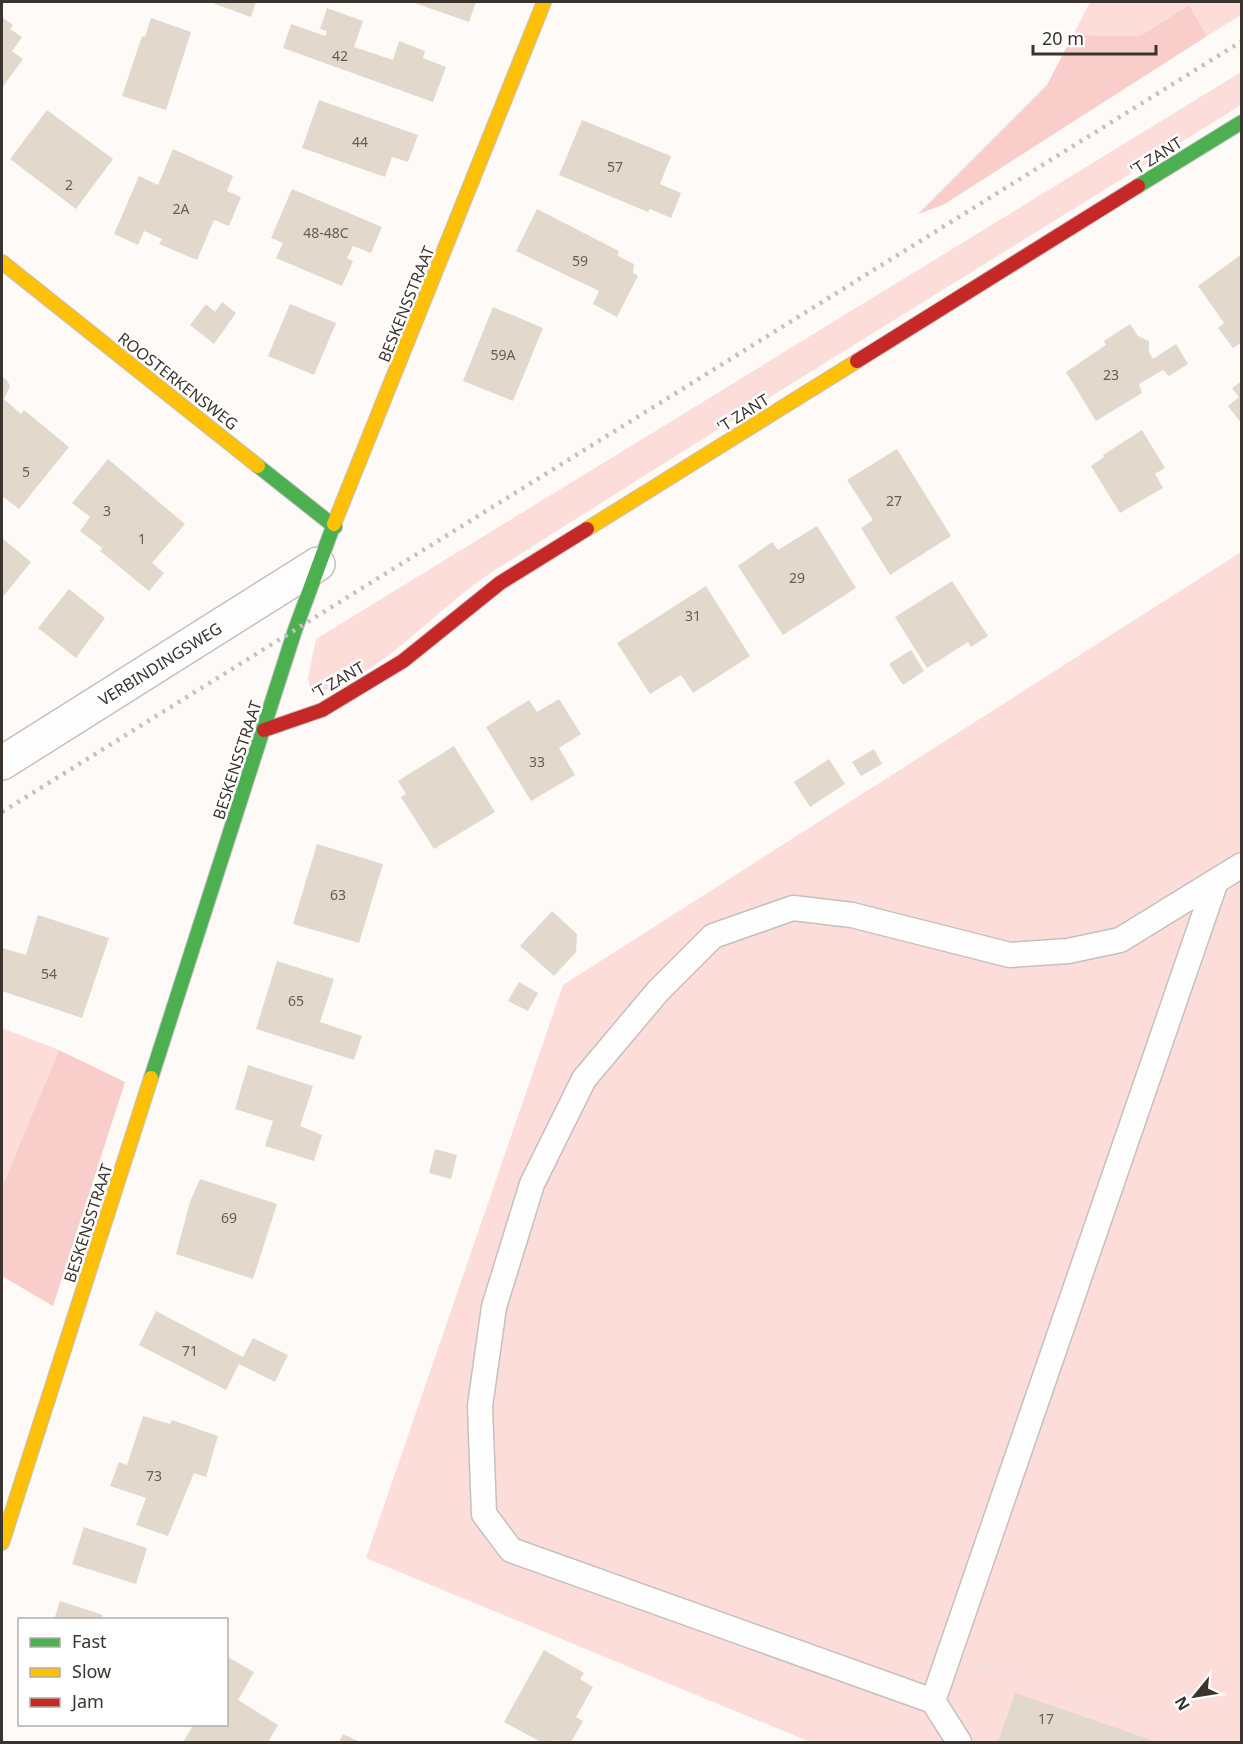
<svg xmlns="http://www.w3.org/2000/svg" width="1243" height="1744" font-family="'Noto Sans',sans-serif">
<style>
.green{fill:#fdddda}
.forest{fill:#f9cdc9}
.building{fill:#e2d9cc}
.lines{fill:none;stroke-linecap:round;stroke-linejoin:round}
.lane-casing{stroke:#c5c0bd;stroke-width:27}
.street-casing{stroke:#c5c0bd;stroke-width:36}
.fast-casing{stroke:#c5c0bd;stroke-width:16}
.slow-casing{stroke:#c5c0bd;stroke-width:16}
.jam-casing{stroke:#c5c0bd;stroke-width:16}
.path{stroke:#e8e6e6;stroke-width:4;stroke-dasharray:1.5 4.5;stroke-linecap:butt}
.lane{stroke:#fffefe;stroke-width:24}
.street{stroke:#fffefe;stroke-width:33}
.fast{stroke:#4caf50;stroke-width:14}
.slow{stroke:#ffc107;stroke-width:14}
.jam{stroke:#c62828;stroke-width:14}
.rail{stroke:#c3c2c2;stroke-width:4.5;stroke-dasharray:3 6;stroke-linecap:butt}
.labels{text-anchor:middle;dominant-baseline:central;stroke-width:5;stroke-linejoin:round;paint-order:stroke}
.number-label{font-size:14px;fill:#655d56}
.street-label{font-size:16px;fill:#3b342e;stroke:#fff}
</style>
<rect width="100%" height="100%" fill="#fdfaf8"/>
<path class="green" d="M1090,2H1241V15L1207,36L1189,5L1140,36L1073,35Z
M1241,72V105C992,260 741,413 494,571C437,606 384,676 318,692L310,687L308,678L316,639Z
M1241,552V1742H810L366,1558L563,985Z
M2,1028L59,1050L2,1187Z"/>
<path class="forest" d="M1189,5L1207,36L943,205L918,214L1047,85L1073,35L1140,36Z
M59,1050L125,1082L53,1306L2,1276V1187Z"/>
<path class="building" d="M215,2H256L251,17L215,4Z
M412,2H476L469,22Z
M327,8L363,21L354,47L393,60L399,41L425,51L423,58L446,67L433,102L283,48L291,24L325,36L327,31L320,29Z
M2,17L13,25L10,29L22,37L12,51L23,59L2,88Z
M151,18L191,32L166,110L122,96L142,36L145,37Z
M319,100L418,135L408,162L392,157L385,177L302,148Z
M47,110L113,159L76,209L10,159Z
M582,120L671,156L660,184L681,193L671,218L650,209L648,212L559,175Z
M173,149L233,176L227,191L241,197L229,226L214,220L197,260L159,244L162,239L144,231L138,245L114,234L139,176L158,185Z
M292,189L382,227L371,253L353,246L347,258L353,261L342,286L276,258L283,243L271,238Z
M537,209L619,251L618,256L634,264L633,273L638,276L617,317L593,304L599,291L516,251Z
M1242,254V342L1233,348L1218,328L1224,323L1198,286Z
M222,302L236,313L214,344L190,325L206,304L215,312Z
M290,304L336,323L314,375L268,356Z
M493,307L543,328L513,401L463,381Z
M1130,324L1138,336L1149,341V352L1153,359L1176,344L1188,364L1169,376L1163,370L1139,384L1142,393L1096,421L1066,372L1106,345L1104,341Z
M2,377L7,380L10,386L4,399L21,414L24,410L69,447L19,509L2,496Z
M1242,381V424L1228,406L1239,397L1232,388Z
M1142,430L1165,468L1155,474L1163,488L1120,513L1091,466L1104,457L1103,455Z
M897,449L951,536L890,575L861,528L873,520L847,480Z
M108,459L185,524L152,563L164,573L149,591L100,551L112,537L102,548L80,531L90,517L72,503Z
M817,526L856,588L783,635L738,566L772,542L778,550Z
M2,538L31,562L2,598Z
M952,581L988,636L971,647L968,642L927,668L895,617Z
M706,586L750,656L693,693L681,675L650,694L617,643Z
M69,589L105,618L76,658L38,628Z
M911,650L924,671L903,685L889,664Z
M559,699L581,734L559,748L575,775L531,801L486,727L529,700L537,712Z
M454,746L495,812L434,849L401,797L406,794L398,781Z
M874,749L882,764L861,776L852,762Z
M829,759L845,784L810,807L794,782Z
M317,844L383,864L359,943L293,924Z
M552,911L577,934L576,952L554,976L520,946Z
M38,915L109,938L82,1018L2,991V948L26,955Z
M277,961L334,979L320,1022L362,1036L354,1060L256,1029Z
M519,982L538,993L528,1011L508,1001Z
M248,1065L313,1086L300,1126L322,1135L314,1161L265,1146L273,1121L235,1109Z
M435,1149L457,1155L451,1179L429,1173Z
M200,1179L277,1204L253,1279L176,1254L190,1202Z
M156,1311L243,1357L253,1338L288,1355L275,1382L239,1364L226,1390L139,1345Z
M143,1416L170,1424L172,1420L218,1436L206,1477L194,1473L168,1536L136,1525L146,1498L110,1486L119,1462L127,1465Z
M84,1527L147,1548L136,1584L72,1564Z
M60,1601L103,1615L101,1620H54Z
M544,1650L584,1673L580,1679L593,1687L576,1717L583,1721L571,1742L553,1740L552,1742H541L504,1722Z
M226,1656L254,1672L238,1700L278,1725L268,1742H183L194,1724H226Z
M1015,1693L1157,1742H998Z
M343,1734L360,1742H339Z"/>
<g class="lines">
<g class="lane-casing">
<path id="lane" d="M933,1701L1216,881
M959,1742L933,1701L511,1550L484,1514L480,1406L494,1307L532,1184L584,1079L658,991L713,936L793,908L852,915L1010,955L1068,951L1120,940L1242,865"/>
</g>
<g class="street-casing">
<path id="street" d="M2,763L318,564"/>
</g>
<g class="fast-casing">
<path id="fast" d="M1138,186L1242,122
M258,466L335,527
M151,1078L295,630L334,524"/>
</g>
<g class="slow-casing">
<path id="slow" d="M2,262L258,466
M334,524L544,2
M587,529L857,361
M2,1543L151,1078"/>
</g>
<g class="jam-casing">
<path id="jam" d="M857,361L1138,186
M264,730L322,710L403,661L500,583L587,529"/>
</g>
<path class="path" d="M979,1665L1199,1742"/>
<use href="#lane" class="lane"/>
<use href="#street" class="street"/>
<use href="#fast" class="fast"/>
<use href="#slow" class="slow"/>
<use href="#jam" class="jam"/>
<path class="rail" d="M2,812L1242,41"/>
</g>
<g class="labels">
<g class="number-label">
<text x="340" y="55">42</text>
<text x="360" y="141">44</text>
<text x="615" y="166">57</text>
<text x="69" y="184">2</text>
<text x="181" y="208">2A</text>
<text x="326" y="232">48-48C</text>
<text x="580" y="260">59</text>
<text x="503" y="354">59A</text>
<text x="1111" y="374">23</text>
<text x="26" y="471">5</text>
<text x="894" y="500">27</text>
<text x="107" y="510">3</text>
<text x="142" y="538">1</text>
<text x="797" y="577">29</text>
<text x="693" y="615">31</text>
<text x="537" y="761">33</text>
<text x="338" y="894">63</text>
<text x="49" y="973">54</text>
<text x="296" y="1000">65</text>
<text x="229" y="1217">69</text>
<text x="190" y="1350">71</text>
<text x="154" y="1475">73</text>
<text x="1046" y="1718">17</text>
</g>
<g class="street-label">
<text transform="translate(1156 156) rotate(-32)">'T ZANT</text>
<text transform="translate(406 304) rotate(-68)">BESKENSSTRAAT</text>
<text transform="translate(178 381) rotate(38)">ROOSTERKENSWEG</text>
<text transform="translate(743 413) rotate(-32)">'T ZANT</text>
<text transform="translate(160 664) rotate(-32)">VERBINDINGSWEG</text>
<text transform="translate(338 680) rotate(-30)">'T ZANT</text>
<text transform="translate(237 760) rotate(-72)">BESKENSSTRAAT</text>
<text transform="translate(88 1223) rotate(-72)">BESKENSSTRAAT</text>
</g>
</g>
<rect width="1243" height="1744" fill="none" stroke="#3b342e" stroke-width="6"/>
<rect x="18" y="1618" width="210" height="108" fill="#ffffff" stroke="#b1aeab" stroke-width="1.5"/>
<rect x="30" y="1638" width="30" height="9" fill="#4caf50" stroke="#b1aeab" stroke-width="1.5"/>
<text x="72" y="1648" font-size="18" fill="#3b342e">Fast</text>
<rect x="30" y="1668" width="30" height="9" fill="#ffc107" stroke="#b1aeab" stroke-width="1.5"/>
<text x="72" y="1678" font-size="18" fill="#3b342e">Slow</text>
<rect x="30" y="1698" width="30" height="9" fill="#c62828" stroke="#b1aeab" stroke-width="1.5"/>
<text x="72" y="1708" font-size="18" fill="#3b342e">Jam</text>
<g transform="translate(1195 1696) rotate(240)" stroke="#ffffff" stroke-width="4.5" paint-order="stroke">
<path d="M0-4.5L10 22L0 15L-10 22Z" fill="#3b342e"/>
<text y="-9" font-size="16" font-weight="bold" text-anchor="middle" fill="#3b342e">N</text>
</g>
<path d="M1033 45v9h123v-9" fill="none" stroke="#3b342e" stroke-width="3"/>
<text x="1042" y="45" font-size="18" fill="#3b342e" stroke="#ffffff" stroke-width="4.5" paint-order="stroke">20 m</text>
</svg>
